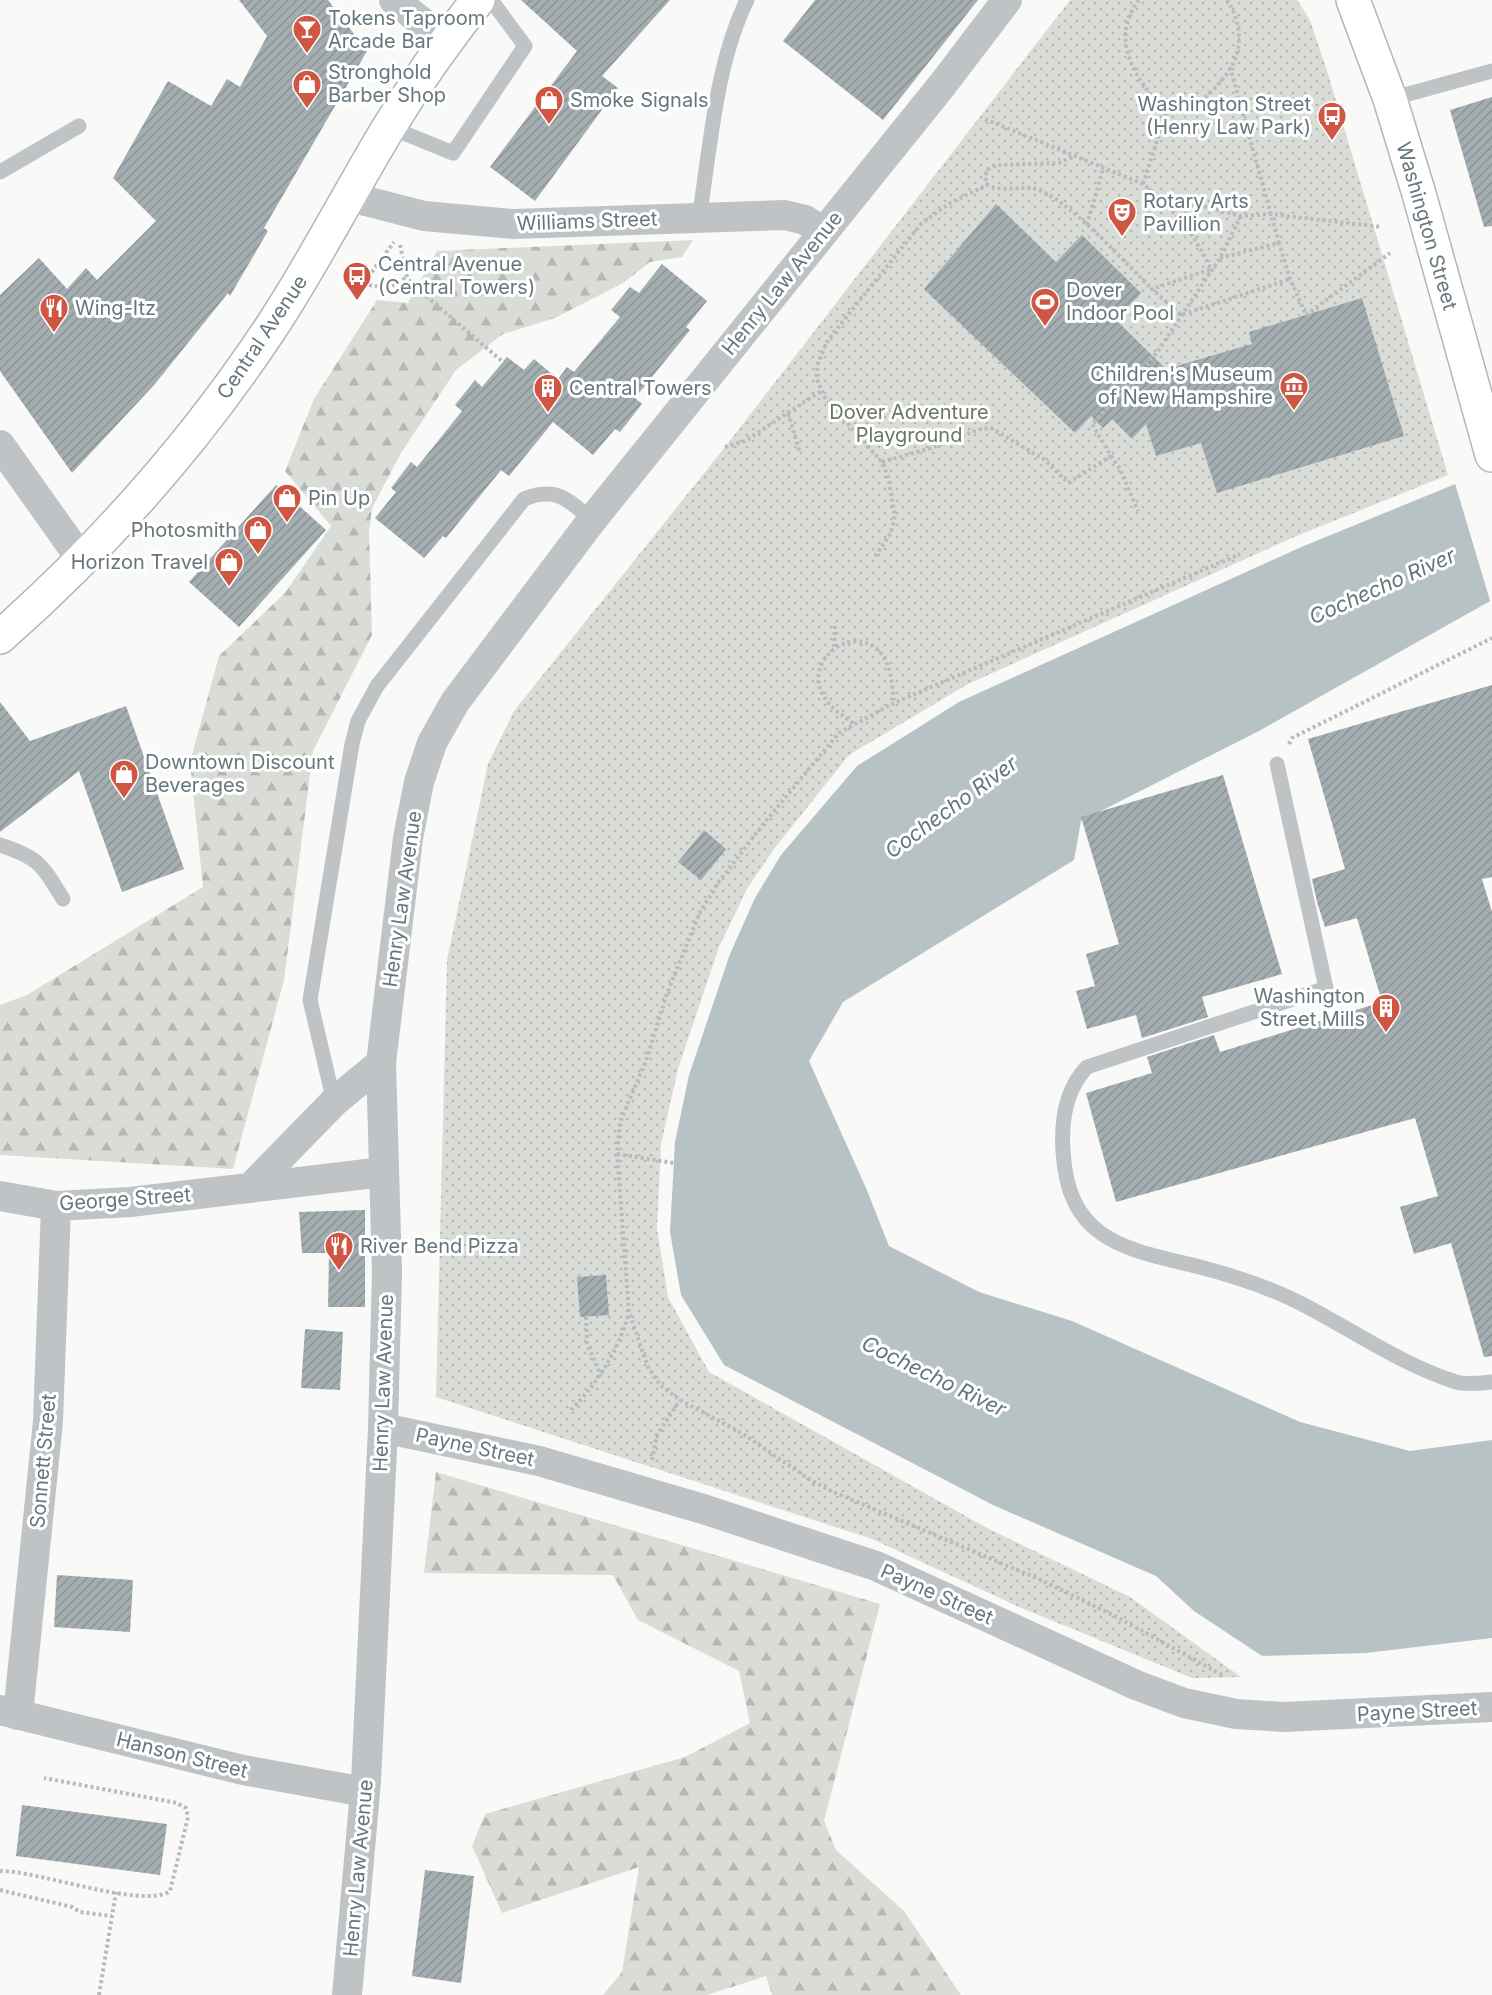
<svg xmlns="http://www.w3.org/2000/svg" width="1492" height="1995" font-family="Inter,sans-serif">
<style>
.grass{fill:url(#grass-dots)}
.forest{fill:url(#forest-firs)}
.water{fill:#b7c2c5}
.pier{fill:#f9f9f7}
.building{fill:url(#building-hatch)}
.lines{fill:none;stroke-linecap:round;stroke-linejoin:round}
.primary-casing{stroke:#b1b6b9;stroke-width:36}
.path{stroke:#b7bbbd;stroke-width:4;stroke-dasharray:3 3;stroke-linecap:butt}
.service{stroke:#bfc3c6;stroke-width:15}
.minor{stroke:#bfc3c6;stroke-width:30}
.primary{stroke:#fff;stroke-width:33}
.labels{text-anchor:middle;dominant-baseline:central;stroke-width:6;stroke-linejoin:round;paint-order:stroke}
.poi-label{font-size:20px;fill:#67777e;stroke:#fff;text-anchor:start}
.street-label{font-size:20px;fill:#67777e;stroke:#fff}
.park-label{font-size:20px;fill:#6a7766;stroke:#fff}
.water-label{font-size:21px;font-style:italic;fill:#637578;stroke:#fff}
</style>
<defs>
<pattern id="grass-dots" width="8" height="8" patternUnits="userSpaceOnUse" patternTransform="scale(1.5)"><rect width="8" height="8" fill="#daddd7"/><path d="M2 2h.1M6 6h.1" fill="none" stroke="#b5b8b4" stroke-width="1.8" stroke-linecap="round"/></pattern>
<pattern id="forest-firs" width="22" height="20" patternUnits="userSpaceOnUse" patternTransform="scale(1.5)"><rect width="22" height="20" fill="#daddd7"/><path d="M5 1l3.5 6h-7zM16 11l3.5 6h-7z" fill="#b5b8b4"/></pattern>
<pattern id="building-hatch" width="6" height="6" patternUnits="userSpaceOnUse" patternTransform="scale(1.5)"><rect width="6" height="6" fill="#a4aeb1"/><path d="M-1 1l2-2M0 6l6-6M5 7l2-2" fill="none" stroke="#899295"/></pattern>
</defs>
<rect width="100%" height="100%" fill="#f9f9f7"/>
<path class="grass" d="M1070,0H1297L1310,20L1328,74L1448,475L1294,537L968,684L849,755L774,849L747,889L719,947L678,1069L661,1144L657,1229L668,1297L709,1372L987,1528L1130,1597L1241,1677L1192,1678L1019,1607L872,1539L436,1397L447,960L488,764L514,711L725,447Z"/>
<path class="forest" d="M693,240L682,257L650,262L623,283L555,318L503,334L456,370L401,453L372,508L369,532L372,635L313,751L284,980L233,1169L0,1155V1005L27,995L203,887L190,762L219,656L285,593L331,526L285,471L314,399L377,300L408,303L437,251Z
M436,1472L880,1604L824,1821L836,1850L904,1911L961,1995H772L766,1976L707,1995H603L622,1972L639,1867L502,1913L472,1846L485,1814L685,1757L750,1723L739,1671L638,1620L613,1575L424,1573Z"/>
<path class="water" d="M1492,469V600L1259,731L1081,821L1074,860L843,1002L809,1061L866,1188L889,1246L979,1292L1072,1321L1300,1422L1410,1451L1492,1440V1638L1366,1653L1262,1656L1194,1611L1156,1576L993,1505L724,1365L681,1295L670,1232L675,1142L689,1075L730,954L755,898L781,855L857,766L959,702L1299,548Z"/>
<path class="pier" d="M1492,466V604H1491L1454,480Z"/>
<path class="building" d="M239,0H328L367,51L264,228L268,231L230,296L228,293L155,384L72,473L0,371V295L39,258L67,289L86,268L97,280L156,221L113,178L168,81L211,106L227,79L240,87L267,36Z
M521,0H670L602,76L618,88L535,201L490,167L577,51Z
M815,0H978L883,120L783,41Z
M1492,97V226L1484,227L1450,110Z
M996,204L1056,262L1082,235L1141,293L1116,320L1166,369L1252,344L1249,332L1362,298L1404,436L1217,493L1201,443L1156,456L1146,424L1132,439L1112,419L1103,428L1091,416L1075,433L924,289Z
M662,264L707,301L686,327L690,330L635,398L642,404L620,432L615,429L593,455L553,422L509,476L501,470L446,538L443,536L424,558L375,518L396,492L391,488L411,462L417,467L462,411L455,405L475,380L482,387L507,357L524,370L534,359L558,379L567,367L574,372L620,317L611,310L630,287L639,293Z
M276,485L326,530L239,627L189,582Z
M1492,685V877L1482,879L1492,912V1356L1484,1357L1451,1243L1414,1254L1400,1207L1438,1196L1415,1118L1116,1202L1086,1093L1152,1073L1147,1057L1214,1035L1220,1052L1382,1002L1357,918L1325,927L1317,902L1312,879L1345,869L1308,739Z
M0,702L30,741L126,706L184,869L122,892L79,771L0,832Z
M1223,775L1282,974L1202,997L1208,1017L1142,1038L1136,1015L1087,1029L1076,991L1095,986L1086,954L1119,944L1081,817Z
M704,830L726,849L701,880L678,862Z
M365,1210V1307H328L329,1253H302L299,1212Z
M606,1275L609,1315L580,1317L577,1277Z
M305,1329L343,1332L340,1390L301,1388Z
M57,1575L133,1580L130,1632L54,1627Z
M22,1805L167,1824L160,1875L16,1856Z
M425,1870L474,1876L461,1983L412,1976Z"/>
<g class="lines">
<g class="primary-casing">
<path id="primary" d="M1353,0L1390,99L1419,194L1492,455
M0,637C102,547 196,441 272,326C314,262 349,193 389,127C416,83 446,40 478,0"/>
</g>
<path class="path" d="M1139,0C1115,31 1126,62 1148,91C1153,98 1159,107 1168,110C1193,118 1232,75 1237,53C1242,35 1237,15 1227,0
M1230,67L1279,243
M985,119L1143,184C1174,208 1194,234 1211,269L1152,289L1181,315L1290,279
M1072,157L1059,163L996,165L988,169L985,176L987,185C1009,194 1023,183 1041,191C1073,204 1125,263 1152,289
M1143,184L1167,110
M1163,199L1178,200L1241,216L1270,214L1382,227
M1087,225L1103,169
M400,245L407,277L411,283L503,362
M1220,258L1279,243L1290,279L1306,315L1390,253
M355,279L363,284L394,242
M363,284L388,288L407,277
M788,413L800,453
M725,447L745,441L821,391
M1111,456L1120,469L1138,511
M882,462L931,448L981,429L991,428L1045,460L1068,483L1111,456L1092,424L1156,354L1220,258L1241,216
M875,556L891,533L895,516L888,477L882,462L825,398L816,377L818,363L828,340L921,224L950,203L987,185
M834,647L835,626
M853,723C842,715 830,708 823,695C803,662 851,623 879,651C892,665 892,685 894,703
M1289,744L1292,738L1492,638
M617,1154L674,1163
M586,1317L587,1343L601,1376
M571,1410C599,1381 617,1353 629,1313
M652,1460L657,1435L680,1400
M1222,1675L1115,1616L1041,1580L831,1491L809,1479L743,1434L680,1400L660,1385L648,1367L629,1312L617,1154L620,1122L646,1061L666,996L699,914L718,883L765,822L839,733L894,703L1240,554
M0,1871C36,1870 144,1910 170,1891L188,1817L186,1808L177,1803L44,1778
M0,1890L72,1907L80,1912L112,1916
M99,1995L116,1892"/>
<path class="service" d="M1390,99L1492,71
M389,127L453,153L525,46L491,0
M0,172L79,126
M699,218C711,145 715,66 747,0
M1277,764L1326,988L1087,1067C1066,1089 1061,1121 1063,1151C1068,1242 1126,1249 1200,1267C1230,1275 1265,1286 1294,1300C1347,1326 1399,1364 1456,1382C1467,1385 1481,1383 1492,1382
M0,845C40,858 42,865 63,899
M334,1102L310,1000L352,744L358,721L377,686L524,499C557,486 568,500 592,520"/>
<path class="minor" d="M394,0L446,41
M350,197L424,216L513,224L785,215L805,220L824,232
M0,445L81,559
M250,1188L334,1102L381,1063
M0,1196L56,1206L130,1202L383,1172
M383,1428L539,1461L703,1509L876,1566L1136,1685L1184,1703L1236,1714L1284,1717L1492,1707
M0,1710L243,1770L365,1792
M18,1715L48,1421L56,1206
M347,1995L366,1781L383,1428L387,1272L381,1063L408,838L419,782L432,743L455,702L592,520L943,84L1007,0"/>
<use href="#primary" class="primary"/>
</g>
<defs>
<g id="bar-pin" transform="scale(1.5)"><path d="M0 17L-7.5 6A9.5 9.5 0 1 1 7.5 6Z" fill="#ce5642" stroke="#fff"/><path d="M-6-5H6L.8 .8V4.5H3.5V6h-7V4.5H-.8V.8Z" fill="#fff"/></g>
<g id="shop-pin" transform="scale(1.5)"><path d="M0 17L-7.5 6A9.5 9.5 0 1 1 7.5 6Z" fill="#ce5642" stroke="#fff"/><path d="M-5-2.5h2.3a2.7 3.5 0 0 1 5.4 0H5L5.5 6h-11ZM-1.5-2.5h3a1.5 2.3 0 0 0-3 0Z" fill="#fff"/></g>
<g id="bus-pin" transform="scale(1.5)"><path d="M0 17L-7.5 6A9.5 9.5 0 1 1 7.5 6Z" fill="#ce5642" stroke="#fff"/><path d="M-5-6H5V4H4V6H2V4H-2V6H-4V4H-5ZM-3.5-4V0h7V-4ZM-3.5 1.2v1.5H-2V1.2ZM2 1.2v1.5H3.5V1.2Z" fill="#fff"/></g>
<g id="theatre-pin" transform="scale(1.5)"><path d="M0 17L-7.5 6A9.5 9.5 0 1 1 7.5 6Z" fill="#ce5642" stroke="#fff"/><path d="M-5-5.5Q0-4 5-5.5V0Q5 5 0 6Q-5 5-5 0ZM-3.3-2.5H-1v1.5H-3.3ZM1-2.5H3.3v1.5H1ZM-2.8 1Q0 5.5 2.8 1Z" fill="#fff"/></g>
<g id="stadium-pin" transform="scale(1.5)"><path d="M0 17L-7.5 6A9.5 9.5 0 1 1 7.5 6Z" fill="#ce5642" stroke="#fff"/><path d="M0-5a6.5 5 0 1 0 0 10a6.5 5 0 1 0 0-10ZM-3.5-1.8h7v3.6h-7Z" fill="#fff"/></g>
<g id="restaurant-pin" transform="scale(1.5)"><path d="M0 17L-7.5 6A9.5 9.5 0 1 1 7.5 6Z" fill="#ce5642" stroke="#fff"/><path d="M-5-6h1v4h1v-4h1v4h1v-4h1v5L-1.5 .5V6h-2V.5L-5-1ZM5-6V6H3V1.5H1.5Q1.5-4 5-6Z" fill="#fff"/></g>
<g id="museum-pin" transform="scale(1.5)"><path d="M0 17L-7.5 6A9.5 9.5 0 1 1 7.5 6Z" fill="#ce5642" stroke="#fff"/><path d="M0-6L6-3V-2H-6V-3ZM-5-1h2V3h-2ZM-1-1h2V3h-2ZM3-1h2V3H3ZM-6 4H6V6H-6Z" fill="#fff"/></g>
<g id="building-pin" transform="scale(1.5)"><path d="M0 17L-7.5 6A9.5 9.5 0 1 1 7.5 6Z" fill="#ce5642" stroke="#fff"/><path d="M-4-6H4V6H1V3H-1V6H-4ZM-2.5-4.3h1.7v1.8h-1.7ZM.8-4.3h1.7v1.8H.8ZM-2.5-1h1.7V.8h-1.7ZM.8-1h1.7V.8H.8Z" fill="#fff"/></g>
</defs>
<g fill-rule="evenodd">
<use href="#bar-pin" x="307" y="29"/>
<use href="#shop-pin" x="307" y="84"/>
<use href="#shop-pin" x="549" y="100"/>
<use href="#bus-pin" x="1332" y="116"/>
<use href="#theatre-pin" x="1122" y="212"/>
<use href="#bus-pin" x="357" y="276"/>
<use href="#stadium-pin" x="1045" y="302"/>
<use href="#restaurant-pin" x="54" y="308"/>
<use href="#museum-pin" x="1294" y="386"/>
<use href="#building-pin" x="548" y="388"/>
<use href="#shop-pin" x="287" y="498"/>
<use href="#shop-pin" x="258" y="530"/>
<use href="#shop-pin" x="229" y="562"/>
<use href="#shop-pin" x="124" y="774"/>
<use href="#building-pin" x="1386" y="1008"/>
<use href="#restaurant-pin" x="339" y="1246"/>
</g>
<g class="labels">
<g class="poi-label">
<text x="328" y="18">Tokens Taproom<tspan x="328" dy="23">Arcade Bar</tspan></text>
<text x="328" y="72">Stronghold<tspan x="328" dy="23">Barber Shop</tspan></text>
<text x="570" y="100">Smoke Signals</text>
<text x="1311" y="104" text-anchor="end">Washington Street<tspan x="1311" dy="23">(Henry Law Park)</tspan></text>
<text x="1143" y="201">Rotary Arts<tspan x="1143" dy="23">Pavillion</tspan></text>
<text x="378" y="264">Central Avenue<tspan x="378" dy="23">(Central Towers)</tspan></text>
<text x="1066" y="290">Dover<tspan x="1066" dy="23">Indoor Pool</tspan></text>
<text x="75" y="308">Wing-Itz</text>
<text x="1273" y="374" text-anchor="end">Children's Museum<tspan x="1273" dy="23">of New Hampshire</tspan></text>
<text x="569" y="388">Central Towers</text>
<text x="308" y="498">Pin Up</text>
<text x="237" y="530" text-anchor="end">Photosmith</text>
<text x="208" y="562" text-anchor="end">Horizon Travel</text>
<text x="145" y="762">Downtown Discount<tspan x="145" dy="23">Beverages</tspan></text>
<text x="1365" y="996" text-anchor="end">Washington<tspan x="1365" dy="23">Street Mills</tspan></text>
<text x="360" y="1246">River Bend Pizza</text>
</g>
<g class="street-label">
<text transform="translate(587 221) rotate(-2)">Williams Street</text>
<text transform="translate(1427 226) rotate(74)">Washington Street</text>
<text transform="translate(782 283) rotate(-51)">Henry Law Avenue</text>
<text transform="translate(262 337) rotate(-56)">Central Avenue</text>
<text transform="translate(402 899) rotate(-82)">Henry Law Avenue</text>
<text transform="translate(125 1199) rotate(-4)">George Street</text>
<text transform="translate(383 1383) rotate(-88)">Henry Law Avenue</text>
<text transform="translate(475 1447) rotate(12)">Payne Street</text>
<text transform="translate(43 1461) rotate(-85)">Sonnett Street</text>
<text transform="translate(937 1594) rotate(24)">Payne Street</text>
<text transform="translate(1417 1711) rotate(-3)">Payne Street</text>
<text transform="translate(182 1755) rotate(14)">Hanson Street</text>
<text transform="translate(358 1868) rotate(-85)">Henry Law Avenue</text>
</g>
<g class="park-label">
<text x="909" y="412">Dover Adventure<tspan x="909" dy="23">Playground</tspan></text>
</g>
<g class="water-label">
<text transform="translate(1382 586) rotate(-24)">Cochecho River</text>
<text transform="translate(951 807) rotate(-36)">Cochecho River</text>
<text transform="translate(934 1376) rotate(26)">Cochecho River</text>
</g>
</g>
</svg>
